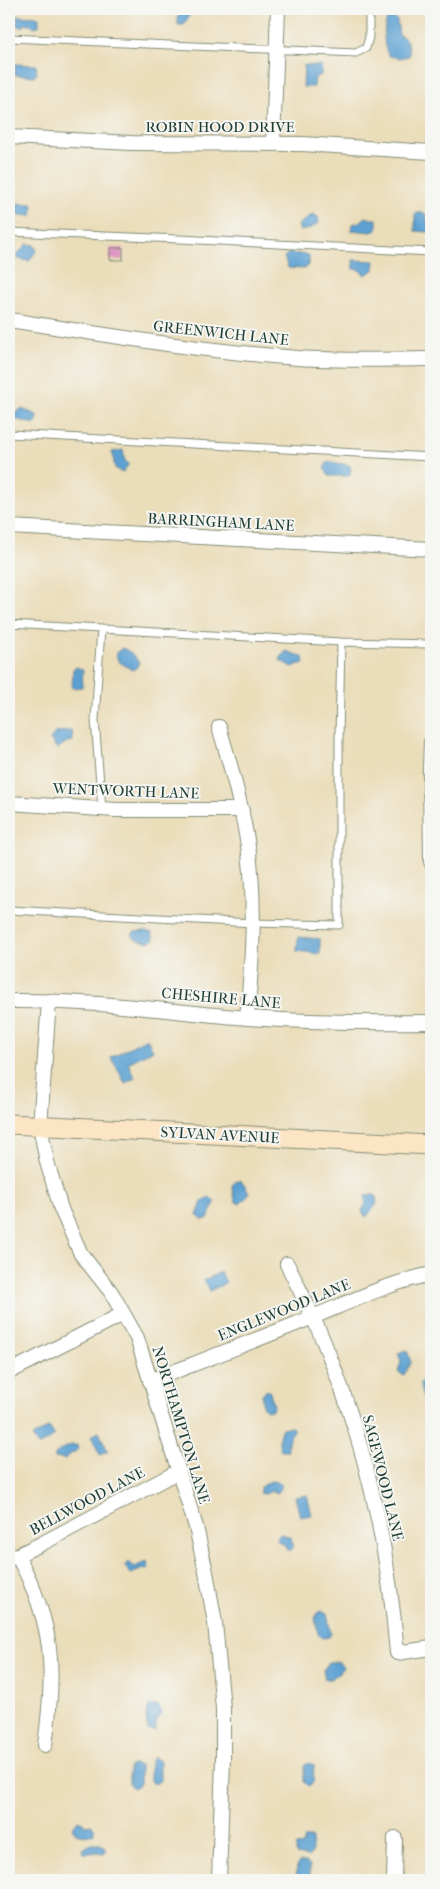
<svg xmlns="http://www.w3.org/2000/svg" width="440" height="1889" font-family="'IM FELL French Canon',serif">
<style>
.water{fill:#5da1d2;stroke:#3e6f83}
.building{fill:#dd98c1}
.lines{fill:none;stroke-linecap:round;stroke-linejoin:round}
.lane-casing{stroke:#848d77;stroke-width:9}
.street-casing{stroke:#848d77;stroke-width:16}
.secondary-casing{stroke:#848d77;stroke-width:21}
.lane{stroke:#fff;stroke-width:7}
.street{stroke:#fff;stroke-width:14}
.secondary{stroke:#fce5c4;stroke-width:19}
.labels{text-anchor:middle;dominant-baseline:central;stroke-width:4;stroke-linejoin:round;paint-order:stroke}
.street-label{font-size:15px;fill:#1f3d34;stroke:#f6f6f2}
</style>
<rect width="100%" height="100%" fill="#f6f6f2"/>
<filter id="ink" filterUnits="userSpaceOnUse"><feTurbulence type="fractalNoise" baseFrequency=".02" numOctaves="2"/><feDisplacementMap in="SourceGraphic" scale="10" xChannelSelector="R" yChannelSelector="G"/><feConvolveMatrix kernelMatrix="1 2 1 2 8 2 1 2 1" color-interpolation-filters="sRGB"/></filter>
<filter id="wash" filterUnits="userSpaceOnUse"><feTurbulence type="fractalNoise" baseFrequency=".0096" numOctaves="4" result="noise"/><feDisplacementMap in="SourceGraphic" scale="20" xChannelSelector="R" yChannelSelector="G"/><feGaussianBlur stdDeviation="1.12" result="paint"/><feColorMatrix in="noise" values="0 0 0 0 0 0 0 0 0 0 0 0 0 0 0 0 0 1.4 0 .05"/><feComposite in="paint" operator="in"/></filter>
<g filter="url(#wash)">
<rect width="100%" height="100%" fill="#eaddba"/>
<path class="water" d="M178,9H188L189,16L184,25H178Z
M17,16L39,17V26L33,27L30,24H25L23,27L17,26Z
M389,16L397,20L399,35C408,38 410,47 409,56L399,58L389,56C382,46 383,25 389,16Z
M15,64L36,65L37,74L34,76L15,75Z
M304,65L321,66V75L315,77L314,87H303Z
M10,203L33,204L32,216L9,214Z
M417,213H423L427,215C426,221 430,224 430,230L428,232L415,231V215Z
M313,214L318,217L319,223L309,229L300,231L298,225Z
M366,217L372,219H377V230L371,232L351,230L352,224L360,222Z
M27,244L34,245L37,250L29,261L18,259L17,255Z
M289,253L309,255V264L304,269L288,268L284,257Z
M353,260L375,261L374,270L365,275L358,269H354Z
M22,409L37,415V422L35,424L15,419L14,417L16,412Z
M123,450L125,461L129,464L122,473L115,468L112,452Z
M331,462L349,465L351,469L350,474L347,476H329L324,468L327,463Z
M122,648C127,649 137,658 139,663L136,668L132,670L118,661L116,653Z
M286,651L303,657L304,664H299L293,667L281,661L280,659Z
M76,667L83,670L82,687L72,688L73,669Z
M72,730L73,741L67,742L57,749L50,739L55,733Z
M145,931L152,933L154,940C148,943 136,941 132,936L134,932Z
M298,937L320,939V954L297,951Z
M147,1038L153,1050L128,1063L135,1078L125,1083L111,1057Z
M238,1180L242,1181L249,1192L248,1196L240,1204L236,1202C235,1201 232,1187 232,1185Z
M373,1194L376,1196L377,1204L366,1217L362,1211L366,1203L365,1196Z
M209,1197L215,1202C213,1209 209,1212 209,1218L203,1220L197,1215L202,1202Z
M221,1272L226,1283L209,1291L204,1280Z
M407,1350L411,1362L404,1375L398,1372L401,1362L398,1353Z
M425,1379L431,1382V1400L425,1401C422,1397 420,1388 420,1383Z
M267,1390L270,1392L274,1406L272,1410H267L262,1406V1394Z
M49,1427L55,1436L38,1446L32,1437Z
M292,1427L294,1431C288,1437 287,1443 288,1451H281C278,1442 278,1436 282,1428Z
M99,1432L108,1451L100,1455L91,1436Z
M71,1445H77L78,1449L77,1451L72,1453L65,1459L55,1458V1455L60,1450Z
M271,1481L278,1482L282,1486L278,1493L272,1491L265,1494L260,1493V1487Z
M307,1495L312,1515L300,1517L295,1497Z
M281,1534L291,1537L293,1549L292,1550H287L284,1544L276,1540L277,1537Z
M147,1561L149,1569L146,1570L143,1569L131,1574L125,1566L128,1562L135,1567Z
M321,1611L327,1614L331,1633L329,1637L322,1638L318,1634L315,1618L317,1613Z
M329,1662H339L343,1668L332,1679H325L323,1671Z
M158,1705L162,1713L156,1722V1730H148L146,1717L149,1706Z
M154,1757L160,1761V1781L154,1784L150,1781V1761Z
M307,1763L314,1765L313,1783L308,1786L304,1782V1765Z
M134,1764L140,1766V1784L134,1788L129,1785V1767Z
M78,1820L84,1822L86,1826L91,1825L94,1827V1833C86,1838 76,1836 72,1828Z
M305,1838H312V1853L308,1857L296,1855V1846L303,1845Z
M91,1844H101L105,1848V1851L104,1853L96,1852L84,1854L83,1849Z
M300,1862H306L310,1865V1880H296L297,1864Z"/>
<g id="blocks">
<path class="building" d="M110,248H123V260H110Z"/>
</g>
</g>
<g filter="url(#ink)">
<use href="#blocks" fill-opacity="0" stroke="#848d77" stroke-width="1"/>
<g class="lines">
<g class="lane-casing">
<path id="lane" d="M9,38L356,53L366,48L369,37V9
M9,232L179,239L431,252
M9,434L431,457
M9,624L341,642L339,738V925L253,923L9,910
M101,629L95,720L102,809
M341,642L431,644"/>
</g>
<g class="street-casing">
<path id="street" d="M9,137L132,143L302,144L431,152
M273,144L278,9
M9,320C105,335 201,351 298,358C343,361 387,360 431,359
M9,527L431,549
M219,727C232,769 243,810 249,853C256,908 252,963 247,1018
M431,742L430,768L431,862
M9,803L116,810H242
M9,1001C89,1000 168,1011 248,1018C309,1022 370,1023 431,1022
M49,1001L40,1126L47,1162L61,1209L81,1254L111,1292L137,1338L196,1527L206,1572L215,1623L223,1708V1759L219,1880
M287,1264C304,1298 321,1332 334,1368C369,1459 389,1555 397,1653L431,1648
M9,1372L123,1314
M150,1381C204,1360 259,1339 313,1317C352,1301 389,1283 431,1274
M17,1555C55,1625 55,1668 45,1745
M9,1559L41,1544L179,1471
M394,1880L395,1838"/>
</g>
<g class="secondary-casing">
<path id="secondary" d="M9,1124L431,1145"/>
</g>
<use href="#lane" class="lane"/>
<use href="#street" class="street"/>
<use href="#secondary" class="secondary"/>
</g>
</g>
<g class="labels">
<g class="street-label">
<text x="220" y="127">ROBIN HOOD DRIVE</text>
<text transform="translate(221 333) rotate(6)">GREENWICH LANE</text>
<text transform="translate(221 522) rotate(3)">BARRINGHAM LANE</text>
<text transform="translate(126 791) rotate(2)">WENTWORTH LANE</text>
<text transform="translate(221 998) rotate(5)">CHESHIRE LANE</text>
<text transform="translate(220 1135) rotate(3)">SYLVAN AVENUE</text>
<text transform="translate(284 1310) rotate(-22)">ENGLEWOOD LANE</text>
<text transform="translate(181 1425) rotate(73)">NORTHAMPTON LANE</text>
<text transform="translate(383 1478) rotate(76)">SAGEWOOD LANE</text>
<text transform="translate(87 1501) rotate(-28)">BELLWOOD LANE</text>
</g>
</g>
<rect width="440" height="1889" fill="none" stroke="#f6f6f2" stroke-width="30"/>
</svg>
